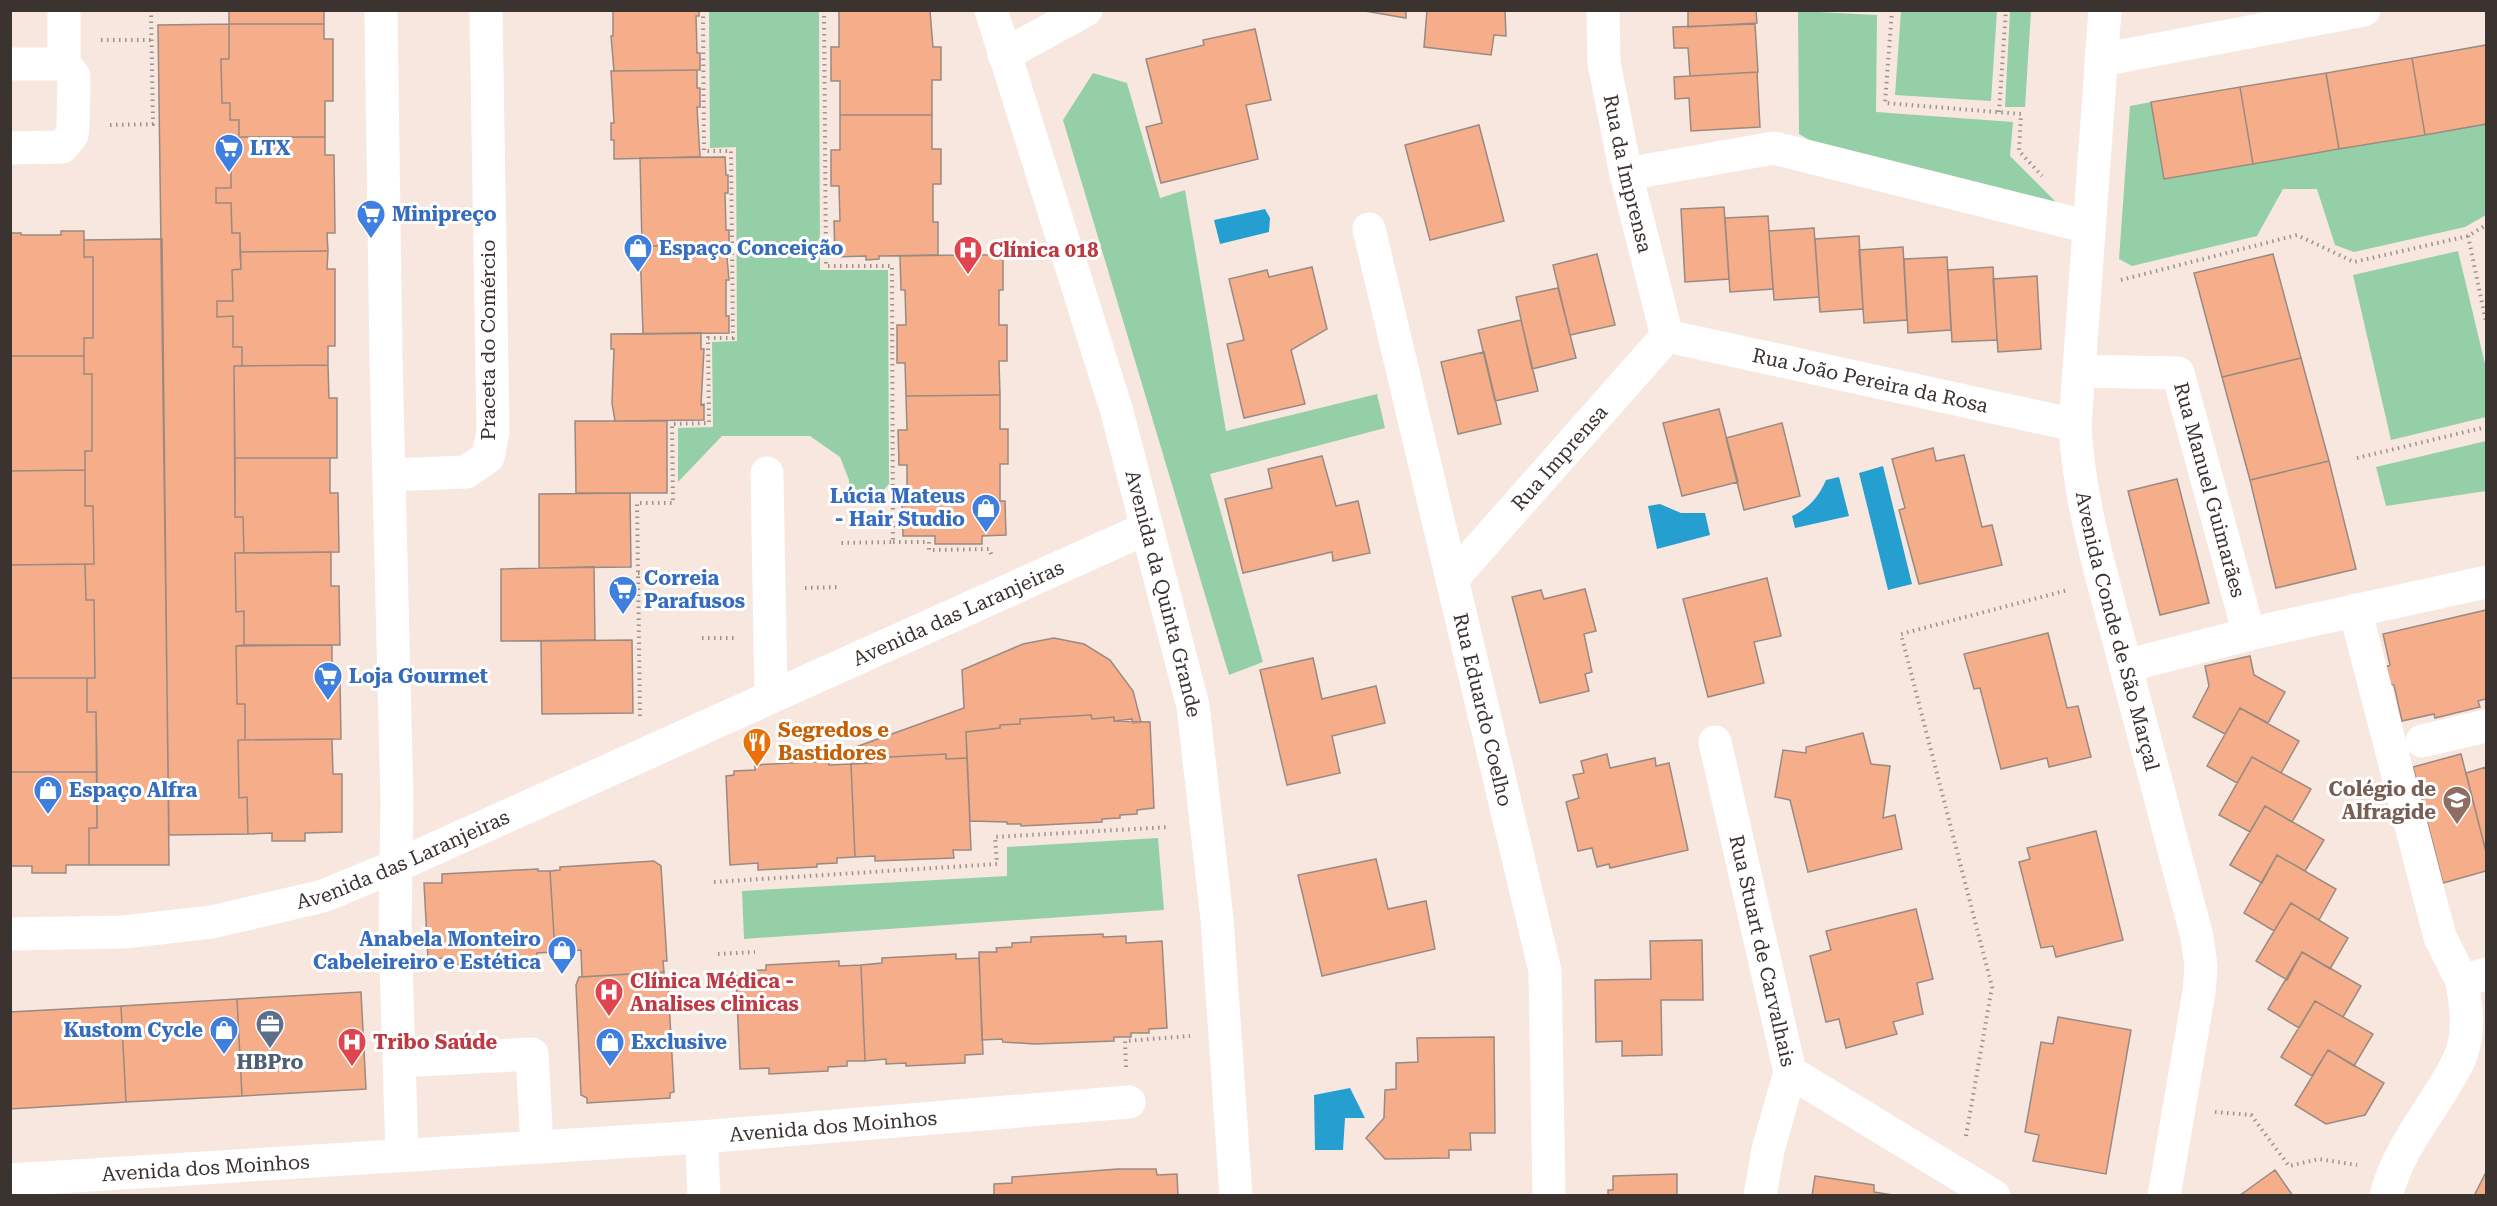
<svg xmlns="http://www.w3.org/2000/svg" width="2497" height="1206" font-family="'Roboto Serif',serif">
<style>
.green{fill:#94cfa7}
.water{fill:#259fd0}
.building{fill:#f6ad89;stroke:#998a83;stroke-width:1.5}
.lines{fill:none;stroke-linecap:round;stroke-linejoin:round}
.path{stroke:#9e928c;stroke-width:4;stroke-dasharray:1.5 4.5;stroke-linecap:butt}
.minor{stroke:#fff;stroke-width:33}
.labels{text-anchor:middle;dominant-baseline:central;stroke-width:6;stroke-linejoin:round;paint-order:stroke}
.shop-label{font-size:20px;font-weight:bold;fill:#366cbe;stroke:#fff;text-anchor:start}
.street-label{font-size:20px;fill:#3a3330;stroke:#fff}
.health-label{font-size:20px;font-weight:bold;fill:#be3a42;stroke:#fff;text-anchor:start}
.food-label{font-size:20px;font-weight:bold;fill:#c56008;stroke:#fff;text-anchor:start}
.education-label{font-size:20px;font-weight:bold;fill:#785e54;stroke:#fff;text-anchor:end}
.service-label{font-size:20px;font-weight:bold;fill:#4e5e75;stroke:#fff}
</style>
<rect width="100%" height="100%" fill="#f8e7df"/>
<path class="green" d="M709,11H819L820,270H888L889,484L882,492H849V480L840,457L810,436H722L678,482V428L713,427L712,342L737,341L736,147L710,148Z
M1798,11L1877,15L1876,112L2013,122L2010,156L2059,205L1833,154L1799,134Z
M1901,11H1997L1991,101L1895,95Z
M2010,11H2031L2025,107H2005Z
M1093,73L1127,83L1160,198L1185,190L1226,431L1377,394L1385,428L1210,474L1263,662L1229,675L1063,120Z
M2151,102L2164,179L2486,124V215L2465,227L2354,252L2335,245L2317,189H2283L2257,236L2132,266L2119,259L2130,106Z
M2458,251L2486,368V417L2391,440L2353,275Z
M2486,441V491L2386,506L2376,467Z
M1158,838L1164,910L744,939L742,891L1007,876V847Z"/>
<path class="water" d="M1265,209L1270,218L1269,232L1220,244L1214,220Z
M1883,466L1912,584L1888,590L1859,473Z
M1839,477L1849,516L1795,528L1792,516C1809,508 1818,498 1826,480Z
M1660,504L1681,513H1705L1710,535L1657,549L1648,506Z
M1350,1088L1365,1118H1345L1343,1150H1315L1314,1095Z"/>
<path class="building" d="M229,10H324V24H229Z
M613,10H699V16H696L697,53H700V70L614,71L611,36H613Z
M936,10L930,11L933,47H941V80H932V115H840V81H831V47H839V11L832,10Z
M1359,10H1406V18Z
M1505,10L1506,36L1494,35L1491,55L1424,47L1427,10Z
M1688,10H1756L1757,23L1688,27Z
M229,24H324V39H333V101H325V137H239V120H230V103H222L221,59H229Z
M229,24V59H221L222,103H230V120H239V157H231V188H216V203H231L232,233H240L241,269L232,270L233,301H217V317L233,316V347H242V366H234L235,517H243L244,553H235L236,612L244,611V645L236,646L237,704H245V740H238L239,798L247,797L248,834L169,835L158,25Z
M1755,24L1758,72L1690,76L1688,48H1674L1673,27Z
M1255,29L1271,100L1246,105L1258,159L1161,183L1146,127L1162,123L1146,59L1204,45L1203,40Z
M2486,45V124L2425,135L2412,58Z
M2412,58L2425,135L2339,149L2326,73Z
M697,70V88H700V107H697L700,157L614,159V140H611V123H614L611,71Z
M1757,72L1760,127L1691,131L1689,98L1675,99L1674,77Z
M2326,73L2339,149L2253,164L2240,87Z
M2240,87L2253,164L2164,179L2151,102Z
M840,115H932V149H941V184H933V222H938V255L879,256V259L866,260V256L835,257L834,221H840L839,186H831V150H840Z
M1479,125L1504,221L1430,240L1405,145Z
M239,137H325V155H334L335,233H327L328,251L240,252V233H232L231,203H216V188H231V157H239Z
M725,157L726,175H728V193H725L726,230H729V246H642L640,158Z
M1724,207L1729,279L1685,282L1681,209Z
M1768,216L1773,289L1730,292L1725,218Z
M1814,228L1819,297L1774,300L1769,231Z
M61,231H84V257H93V338H84V356H10V233H21V235H61Z
M1859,236L1863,309L1820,312L1815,239Z
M162,239L169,865H89V828H97L96,712H87V678H95L94,600H86L85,564H94L93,506H85V451H92V374H84V338H93V257H84V240Z
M640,246H726L729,280H726V316H729V333L643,334Z
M1903,247L1907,320L1864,323L1859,250Z
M328,251L327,269H335V346H328V365L242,366V347H233V316L217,317V301H233L232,270L241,269L240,252Z
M960,251H972V255H1003V290H999V325H1007V361H999L1000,395L906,396L905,363H897V325H906L905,290H901L900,256L960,255Z
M1597,254L1615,325L1570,335L1553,265Z
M2273,254L2301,358L2222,377L2194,273Z
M1947,257L1951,330L1908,333L1904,259Z
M1312,267L1327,329L1291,350L1305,404L1244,418L1227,344L1244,340L1229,279L1267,270L1269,277Z
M1993,267L1997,340L1952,342L1948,270Z
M2037,276L2041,349L1998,352L1993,279Z
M1558,288L1576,358L1532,369L1516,297Z
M1521,320L1538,391L1495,401L1478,330Z
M701,333V349H704L701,405L704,404V420L615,421L612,403L614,349H611V334Z
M1484,352L1501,424L1458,434L1441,362Z
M10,356H84V374H92V451H85V470L10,471Z
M2301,358L2329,461L2250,480L2222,377Z
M328,365L329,398H337V458H235L234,366Z
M1000,395V429H1008V464H1000V501H1005L1006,535L982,536V544H935V536H903L902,501H907V465H899L898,430H907L906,396Z
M1719,409L1738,482L1682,496L1663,423Z
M575,421H667V493H576Z
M1782,423L1800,496L1744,510L1726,438Z
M1933,448L1936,461L1964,455L1982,527L1992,525L2002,565L1919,584L1899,510L1905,508L1892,459Z
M1322,456L1336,506L1358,501L1370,553L1333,561L1332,552L1243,573L1225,499L1272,488L1268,469Z
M235,458H330V493H338L339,552L244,553L243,517H235Z
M2329,461L2356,569L2276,588L2250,480Z
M85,470V506H93L94,564L10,565V471Z
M2177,479L2209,603L2160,615L2128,491Z
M630,493L631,567L539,568V494Z
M331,552V586H339L340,645H244V611L236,612L235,553Z
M85,564L86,600H94L95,678H10V565Z
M594,567L595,640L501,641V569Z
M1767,578L1781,636L1754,642L1764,683L1708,697L1683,599Z
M1585,589L1596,631L1584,634L1592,672L1585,674L1589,691L1540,703L1512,597L1541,590L1544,599Z
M2486,610V699L2478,701L2480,707L2435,718L2434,714L2402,721L2394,685L2390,684L2386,667L2390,665L2383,634Z
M2048,633L2067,708L2078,706L2091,757L2049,767L2047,758L2001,769L1980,688L1974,689L1964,654Z
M1054,638L1084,644L1110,660L1133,691L1141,722L1133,723L1132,719L1114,721V717L1092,719L1091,715L1020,719V724L1000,725V728L966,732L967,758L946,759V754L872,758V763L851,764L850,749L964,708L962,670L1023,644Z
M632,640L633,713L542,714L541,641Z
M332,645V680H340L341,739L245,740V704H237L236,646Z
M2250,656L2254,675L2285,692L2268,723L2240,708L2225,734L2193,717L2209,686L2205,666Z
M1313,658L1322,699L1376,686L1385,723L1332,736L1340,773L1287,785L1260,670Z
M10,678H87V712H96L97,772H10Z
M2240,708L2299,741L2281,773L2252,757L2237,783L2207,766Z
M1091,715L1092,719L1114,717V721L1150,722L1154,808L1137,810V814L1120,815V818L1102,819V822L1021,826V824H1007V822L970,821L966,732L1000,728V725L1020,724V719Z
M1863,733L1871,764L1890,766L1883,818L1895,815L1902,849L1808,872L1790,800L1775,797L1783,750L1806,753V747Z
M332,739L333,774H342V832L305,833V841H272V833L248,834L247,797L239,798L238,740Z
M946,754V759L967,758L971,850H953L954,858L875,861V856L855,857L851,764L872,763V758Z
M1607,754L1610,768L1655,758L1656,766L1669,763L1688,850L1610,868L1609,864L1597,867L1592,848L1578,851L1566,802L1579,798L1573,775L1584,773L1581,761Z
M2461,754L2486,852V871L2443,883L2413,767Z
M2252,757L2311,789L2292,822L2265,806L2250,832L2219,815Z
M829,761V765L851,764L855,857L837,858V863L817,864V867L758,870V863L730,865L726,776L734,775V771L755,770V765Z
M2486,767V852L2466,773Z
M10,772H97V828H89V865H66V873H32V866H10Z
M2265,806L2324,840L2305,871L2277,855L2262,883L2230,865Z
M2096,831L2123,940L2056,957L2053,946L2041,948L2019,862L2030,859L2027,848Z
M2277,855L2336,889L2319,920L2291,903L2274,931L2244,913Z
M1376,859L1388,909L1426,901L1435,949L1322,976L1298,875Z
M654,861L661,866L667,961H663L664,972L582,977L581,950L555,952L550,871L560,870V867Z
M538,869V871H550L555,952L537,953V961L448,965L447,958L428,959L424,883H442V874Z
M2291,903L2348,938L2330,969L2302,952L2287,980L2256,961Z
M1916,909L1933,979L1917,983L1923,1014L1893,1022L1897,1034L1846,1048L1839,1019L1826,1022L1810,956L1831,950L1826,931Z
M1103,934V937L1126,936V943L1162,941L1167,1028L1149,1029V1033H1131V1037H1114V1041L1035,1044L1003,1042L1002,1039L982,1040L979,952H997L996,948L1012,947V943L1031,942V937Z
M1702,940L1703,1000H1661L1662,1055L1622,1056V1041L1596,1042L1595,980L1651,979L1650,941Z
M2302,952L2361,986L2343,1017L2315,1001L2299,1028L2268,1009Z
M956,954V959L979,958L983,1054L965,1055V1063L906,1066V1063L886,1064V1059L865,1061L861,965L882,963V958Z
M839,961V966L861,965L865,1061H847V1066L828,1067V1071L769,1074V1068L740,1069L736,976H745L744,971L766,970V965Z
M664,972V983H668L674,1092L670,1093V1098L587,1103V1098L581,1095L576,985L579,977Z
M361,992L366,1089L242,1096L237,999Z
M237,999L242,1096L126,1102L121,1006Z
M2315,1001L2373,1034L2354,1066L2328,1050L2312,1076L2281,1057Z
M121,1006L126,1102L10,1109V1012Z
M2058,1017L2131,1030L2106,1174L2033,1161L2039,1135L2025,1132L2041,1042L2053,1044Z
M1494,1037L1495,1133H1470L1471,1150H1449V1158L1385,1159L1366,1138L1384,1118L1385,1090L1396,1089V1063L1418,1062L1417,1038Z
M2328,1050L2384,1083L2365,1115L2326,1124L2295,1105Z
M1118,1169H1156L1157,1175L1177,1174L1178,1196H994V1184L1012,1183V1177Z
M2275,1170L2293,1196H2239Z
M2486,1172V1196H2474Z
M1677,1174V1196H1608V1190H1613V1176Z
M1815,1176L1874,1185V1192L1899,1196H1812Z"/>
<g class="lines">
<path class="path" d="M824,10L826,266H892L893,542L839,543
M1892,10L1885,103L2021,114L2019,151L2042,176
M101,40H152
M1999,112L2006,10
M110,125L153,124L151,10
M2468,236L2486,322
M2121,280L2297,235L2354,262L2468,236L2486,225
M2357,458L2486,427
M893,542H929V550L989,549L993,558
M638,573H701
M805,588L840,587
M702,638H735
M640,716L637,503H673L672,424L709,423L708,338H733L731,151H704L703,10
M714,882L997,864L995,837L1170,827
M718,954L755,952
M1126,1067L1125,1041L1190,1036
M2215,1112L2251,1115L2289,1166L2319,1159L2357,1165
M1966,1136L1992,987L1901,634L2068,590"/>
<g class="minor">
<path d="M64,10V64"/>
<path d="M381,10L386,360L397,802L395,930L402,1155"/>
<path id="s1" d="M991,10L1117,412L1193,706L1217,919L1236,1196"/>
<path id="s2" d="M1603,10L1604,63L1626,174L1667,336"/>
<path id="s3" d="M2105,10L2075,425C2079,505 2104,583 2124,660C2149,752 2172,845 2197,937L2201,966L2199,992L2164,1196"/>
<path d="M1004,55L1086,10"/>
<path d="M2101,60L2364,10"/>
<path d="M10,64H64L74,76L73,125L72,135L62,147L10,148"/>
<path d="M1626,174L1774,148L2089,227"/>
<path id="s4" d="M1369,229L1545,971L1549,1196"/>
<path id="s5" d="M1667,336L2075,425"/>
<path id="s6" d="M2079,371L2178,373L2249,634"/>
<path d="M767,473L771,697"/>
<path d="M389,475L466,472L488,457L493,432L486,10"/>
<path id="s7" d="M1452,579L1667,336"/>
<path d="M2355,610L2440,937L2462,981"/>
<path d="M2126,666L2249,634L2486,582"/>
<path d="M2422,741L2486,726"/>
<path id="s8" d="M1715,742L1790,1072L1768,1150L1760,1196"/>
<path id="s9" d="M10,934L124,932L212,922L323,896L396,866L1147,528"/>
<path d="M400,1061L532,1054L537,1146"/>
<path d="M1790,1072L1994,1196"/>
<path d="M702,1150L704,1196"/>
<path id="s10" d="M10,1180L701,1137L1129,1102"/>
<path d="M2386,1196C2396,1156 2421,1124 2442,1090C2450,1076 2461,1061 2464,1045C2469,1023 2465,1003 2462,981L2486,974"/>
</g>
</g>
<defs>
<g id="supermarket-pin" transform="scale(1.5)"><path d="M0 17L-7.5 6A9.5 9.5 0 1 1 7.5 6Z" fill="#3f7fe0" stroke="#fff"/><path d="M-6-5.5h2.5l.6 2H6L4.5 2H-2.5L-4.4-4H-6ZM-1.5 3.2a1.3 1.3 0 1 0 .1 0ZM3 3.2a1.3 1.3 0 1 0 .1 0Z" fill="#fff"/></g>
<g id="shop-pin" transform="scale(1.5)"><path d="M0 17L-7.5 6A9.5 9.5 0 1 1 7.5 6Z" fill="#3f7fe0" stroke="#fff"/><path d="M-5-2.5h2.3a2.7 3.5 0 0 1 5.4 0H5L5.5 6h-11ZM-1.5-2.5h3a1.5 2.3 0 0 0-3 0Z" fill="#fff"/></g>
<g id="hospital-pin" transform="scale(1.5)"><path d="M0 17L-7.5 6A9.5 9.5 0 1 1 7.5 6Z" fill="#e0444e" stroke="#fff"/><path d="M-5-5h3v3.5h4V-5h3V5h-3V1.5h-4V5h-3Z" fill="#fff"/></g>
<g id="restaurant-pin" transform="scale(1.5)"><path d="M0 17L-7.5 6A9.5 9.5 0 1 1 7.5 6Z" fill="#e8710a" stroke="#fff"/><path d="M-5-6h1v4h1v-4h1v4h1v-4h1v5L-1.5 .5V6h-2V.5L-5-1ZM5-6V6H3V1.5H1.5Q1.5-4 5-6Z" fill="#fff"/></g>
<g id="school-pin" transform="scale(1.5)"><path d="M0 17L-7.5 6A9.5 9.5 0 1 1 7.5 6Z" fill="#8d6e63" stroke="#fff"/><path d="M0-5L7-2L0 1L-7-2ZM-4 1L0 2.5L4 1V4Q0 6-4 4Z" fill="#fff"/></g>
<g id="office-pin" transform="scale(1.5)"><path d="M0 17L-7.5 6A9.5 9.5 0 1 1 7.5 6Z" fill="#5c6f8a" stroke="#fff"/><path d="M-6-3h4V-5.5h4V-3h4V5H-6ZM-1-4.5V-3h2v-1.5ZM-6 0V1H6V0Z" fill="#fff"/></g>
</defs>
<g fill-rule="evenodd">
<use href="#supermarket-pin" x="229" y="148"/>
<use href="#supermarket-pin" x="371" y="214"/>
<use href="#shop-pin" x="638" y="248"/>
<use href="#hospital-pin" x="968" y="250"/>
<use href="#shop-pin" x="986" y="508"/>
<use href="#supermarket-pin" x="623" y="590"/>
<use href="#supermarket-pin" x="328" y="676"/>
<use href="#restaurant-pin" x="757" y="742"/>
<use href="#shop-pin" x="48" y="790"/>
<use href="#school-pin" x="2457" y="800"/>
<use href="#shop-pin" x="562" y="950"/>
<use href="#hospital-pin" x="609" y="992"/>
<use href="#office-pin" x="270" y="1024"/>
<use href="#shop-pin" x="224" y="1030"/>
<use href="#hospital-pin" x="352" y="1042"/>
<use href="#shop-pin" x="610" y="1042"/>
</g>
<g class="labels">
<g class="shop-label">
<text x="250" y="148">LTX</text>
<text x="392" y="214">Minipreço</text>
<text x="659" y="248">Espaço Conceição</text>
<text x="965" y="496" text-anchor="end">Lúcia Mateus<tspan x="965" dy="23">- Hair Studio</tspan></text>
<text x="644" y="578">Correia<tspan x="644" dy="23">Parafusos</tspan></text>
<text x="349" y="676">Loja Gourmet</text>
<text x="69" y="790">Espaço Alfra</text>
<text x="541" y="939" text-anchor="end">Anabela Monteiro<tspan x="541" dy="23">Cabeleireiro e Estética</tspan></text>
<text x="203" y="1030" text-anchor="end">Kustom Cycle</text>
<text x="631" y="1042">Exclusive</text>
</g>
<g class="street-label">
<text stroke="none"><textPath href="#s2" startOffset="166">Rua da Imprensa</textPath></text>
<text transform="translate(488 340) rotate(-90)">Praceta do Comércio</text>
<text stroke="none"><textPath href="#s5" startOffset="208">Rua João Pereira da Rosa</textPath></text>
<text stroke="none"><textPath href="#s7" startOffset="162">Rua Imprensa</textPath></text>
<text stroke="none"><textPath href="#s6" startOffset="220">Rua Manuel Guimarães</textPath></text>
<text stroke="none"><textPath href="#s1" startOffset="609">Avenida da Quinta Grande</textPath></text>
<text stroke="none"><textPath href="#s9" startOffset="1012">Avenida das Laranjeiras</textPath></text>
<text stroke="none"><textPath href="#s3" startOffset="627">Avenida Conde de São Marçal</textPath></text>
<text stroke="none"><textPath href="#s4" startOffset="494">Rua Eduardo Coelho</textPath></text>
<text stroke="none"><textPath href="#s9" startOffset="404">Avenida das Laranjeiras</textPath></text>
<text stroke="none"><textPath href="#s8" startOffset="214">Rua Stuart de Carvalhais</textPath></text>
<text stroke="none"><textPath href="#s10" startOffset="825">Avenida dos Moinhos</textPath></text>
<text stroke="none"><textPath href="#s10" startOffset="196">Avenida dos Moinhos</textPath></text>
</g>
<g class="health-label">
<text x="989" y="250">Clínica 018</text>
<text x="630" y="981">Clínica Médica -<tspan x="630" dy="23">Analises clinicas</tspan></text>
<text x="373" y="1042">Tribo Saúde</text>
</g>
<g class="food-label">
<text x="778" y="730">Segredos e<tspan x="778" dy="23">Bastidores</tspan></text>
</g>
<g class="education-label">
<text x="2436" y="789">Colégio de<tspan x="2436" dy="23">Alfragide</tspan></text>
</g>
<g class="service-label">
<text x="270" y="1062">HBPro</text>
</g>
</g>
<rect width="2497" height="1206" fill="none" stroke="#3a3330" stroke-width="24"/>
</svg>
